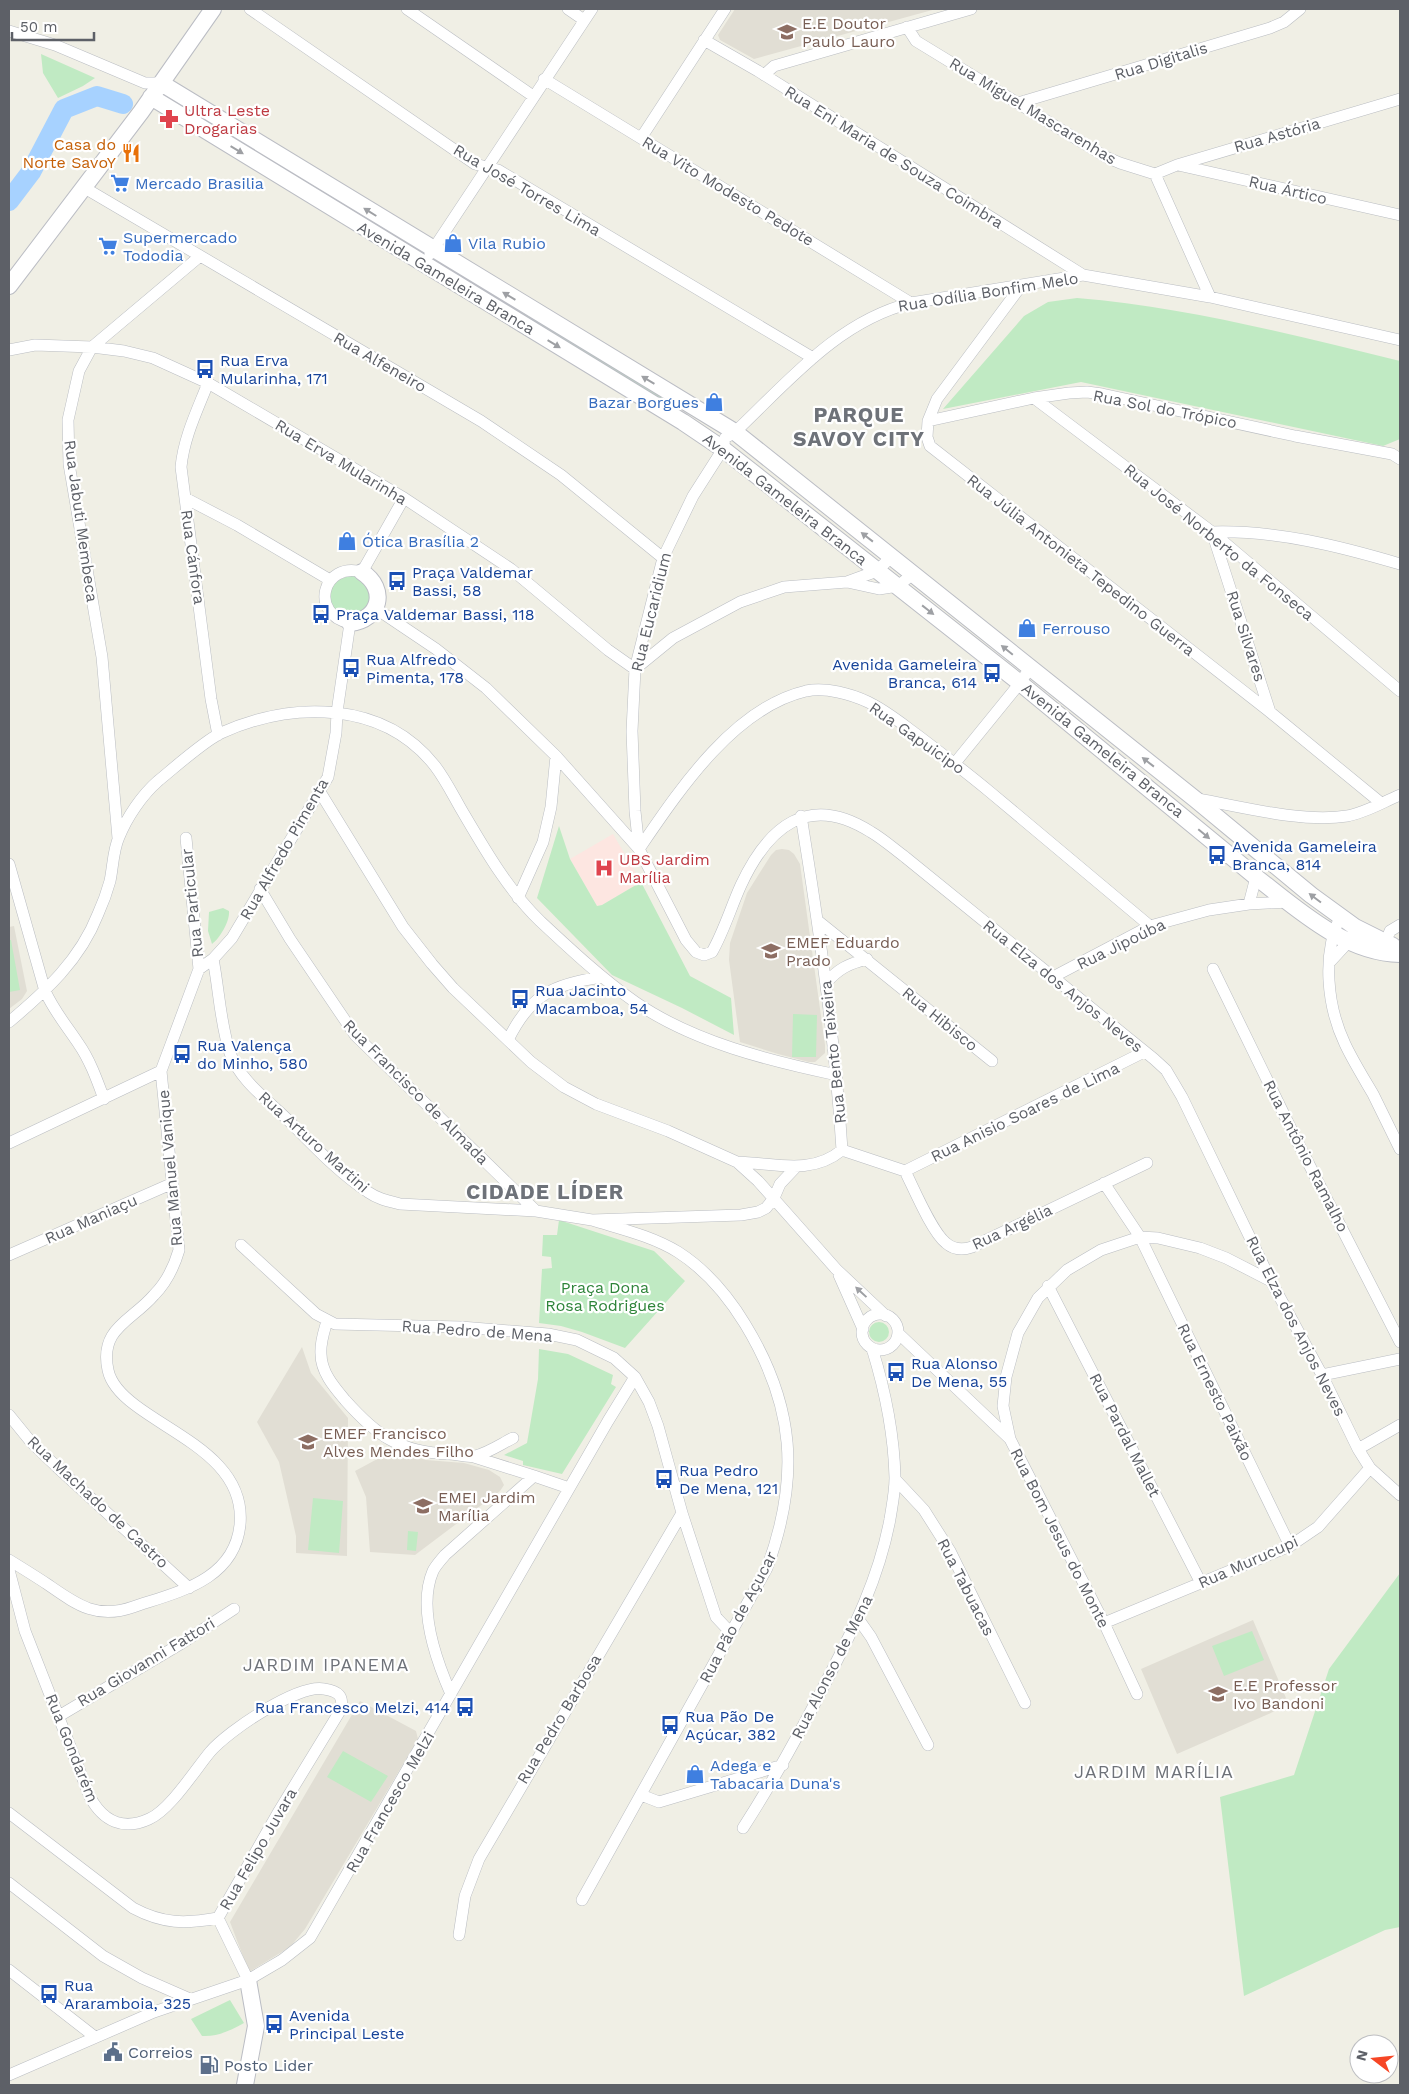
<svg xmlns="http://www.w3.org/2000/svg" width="1409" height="2094" font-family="'Work Sans',sans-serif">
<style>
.education{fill:#e1ded4}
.medical{fill:#fde6e1}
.green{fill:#c0eac3}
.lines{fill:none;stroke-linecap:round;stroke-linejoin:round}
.river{stroke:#a7d2ff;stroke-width:20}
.street-casing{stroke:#babdc2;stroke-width:12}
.secondary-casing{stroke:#bbbdc4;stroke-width:18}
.street{stroke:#fff;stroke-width:11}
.secondary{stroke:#fff;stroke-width:16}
.oneway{fill:#9ea0a4}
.labels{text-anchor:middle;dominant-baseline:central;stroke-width:4.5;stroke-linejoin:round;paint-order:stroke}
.education-label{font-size:16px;fill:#785e54;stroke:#fff;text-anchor:start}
.street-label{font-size:16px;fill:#5d6067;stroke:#fff}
.health-label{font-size:16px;fill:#be3a42;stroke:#fff;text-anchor:start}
.food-label{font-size:16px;fill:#c56008;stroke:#fff;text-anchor:end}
.shop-label{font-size:16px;fill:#366cbe;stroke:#fff;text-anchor:start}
.transit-label{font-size:16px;fill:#164399;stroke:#fff;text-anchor:start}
.park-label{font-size:16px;fill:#2e8439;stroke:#fff}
.service-label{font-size:16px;fill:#4e5e75;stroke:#fff;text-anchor:start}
.neighbourhood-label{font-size:18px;letter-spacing:1px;fill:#6e7279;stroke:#fff}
.district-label{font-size:21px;font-weight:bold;letter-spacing:1px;fill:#6e7279;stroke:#fff}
</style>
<rect width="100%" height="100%" fill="#f0efe5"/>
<path class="education" d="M735,9H936L754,59L720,40L718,35Z
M782,849L789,850L794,854L800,864L825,1045V1053L815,1062H809L778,1054L740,1042L729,960L730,943L747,893L771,855L776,850Z
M14,926L27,991L22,999L9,1009V927Z
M302,1347L311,1373L348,1418L347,1556L296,1553V1536L279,1462L257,1422Z
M394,1450L426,1460L464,1463L489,1470L500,1477L504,1485L500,1491L415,1555L370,1552L366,1497L355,1471Z
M1253,1620L1289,1705L1177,1754L1141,1669Z
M360,1701L416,1731L418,1739L305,1929L290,1947L249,1972L230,1922Z"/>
<path class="medical" d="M613,834L641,882L602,905L597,906L570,859Z"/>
<path class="green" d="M41,54L95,78L83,86L58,98L43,73Z
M225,130L406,241L403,245L222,133Z
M452,269L671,402L669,405L449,272Z
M1077,298C1187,307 1293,335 1400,361V439L1383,446L1081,382L943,409L1024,316L1048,302Z
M353,574L371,586V606L350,619L332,609L329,596L334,582Z
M559,826L570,859L597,906L602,905L641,882L690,976L731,998L734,1035L682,1008L612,975L537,898Z
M223,908L229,911C230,921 220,938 212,944L208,931L209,912Z
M11,940L20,990L9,992V940Z
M793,1014L817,1015L816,1057H792Z
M559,1220L654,1251L685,1281L625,1348L582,1332L561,1326L539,1323L542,1269L552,1268L551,1257L542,1256L543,1235H557Z
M869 1332a10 10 0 1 1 20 0a10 10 0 1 1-20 0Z
M539,1349L568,1354L613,1375L611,1384L616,1387L562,1474L523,1465V1461L504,1455L527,1443L538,1379Z
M313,1498L343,1501L339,1553L308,1550Z
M408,1531L418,1532L416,1551L407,1550Z
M1400,1573V1927L1385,1930L1244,1996L1220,1797L1294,1775L1329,1669Z
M1252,1631L1264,1660L1224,1676L1212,1646Z
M343,1751L388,1776L371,1802L327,1777Z
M230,2000L244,2023C231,2030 218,2037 202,2036L191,2019Z"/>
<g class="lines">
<path class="river" d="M9,201L31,172L64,109L97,96L123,104"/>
<g class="street-casing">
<path id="street" d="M250,9L475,164L498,170L813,358
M407,9L533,96
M568,9L584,20
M907,27L916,41L1106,157L1120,163L1155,174L1210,297
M9,31L55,45L145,83H161
M704,40L758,71L1083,275
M764,75L774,66L971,9
M544,79L911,303
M1018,103L1270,28L1284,22L1300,9
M641,138L725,9
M1178,165L1400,215
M1155,174L1177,165L1400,99
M83,187L481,421L561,475L663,558
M430,254L592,9
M1021,286L937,399L928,421L927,437L930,446L1270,712L1381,803
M9,350L35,345L92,347L124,351L153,358L208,383L404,498L511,569L608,650L635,669L673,638L740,602L784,587L847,582L877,571L892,556
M208,383C197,411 184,437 181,467L211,699L218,735
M1034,398L1212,532L1400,691
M928,421L1034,398L1069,393L1087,392L1102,394L1295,436L1392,454L1400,459
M185,498L237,525L330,580
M1212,532C1276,530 1339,546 1400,564
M1212,532L1270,712
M847,582L879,589L898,586L914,573
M375,608L436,649L486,688L556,756L639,849L686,940L696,952L704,955L712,952C724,931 731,907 741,885C768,827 808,792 871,832C883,839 893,848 905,857L1154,1059L1166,1070L1182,1097L1271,1281L1322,1375L1358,1449L1370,1468L1400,1495
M955,763L1020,683L1030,668
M320,792L403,927L432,964L453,988L531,1062L564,1087L596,1104L668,1131L737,1162L758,1181L836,1269L886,1316
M1198,799C1242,807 1303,823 1347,816C1365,813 1383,802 1400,795
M118,838L102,657L69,464L68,420L79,371L92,347L199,257
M639,849L635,811L632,731L635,669L663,558L693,496L723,449L725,438L735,432C788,382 838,321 911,303L1083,275L1210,297L1400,340
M639,849C678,792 733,708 806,691C826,687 851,694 868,702C885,710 901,723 916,734C941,753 966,772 990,792C1044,837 1097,882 1150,926
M9,864L45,991C54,1011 66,1025 78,1043C90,1060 97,1080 104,1099
M260,889L290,939L355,1035L536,1211
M518,898L543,842L551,807L556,756
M1249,904L1256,877
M1340,917C1322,955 1327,1006 1345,1044C1353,1061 1363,1077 1373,1094C1382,1112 1391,1131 1400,1149
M818,921L992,1061
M1383,948L1390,931L1400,925
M213,959C219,989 220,1023 230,1053C240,1081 269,1101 289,1121C314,1146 339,1173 368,1192C378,1199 388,1201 400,1204L536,1211L592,1220L741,1215L758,1212L766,1208L774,1198L780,1184L796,1167
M1329,963L1353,937
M199,969L213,959L232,938L328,777L336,733L337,712L350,623C309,615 322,561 362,572L404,498
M1213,969L1295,1137L1400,1342
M1053,977L1150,926L1209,910L1249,904L1289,902
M826,983C838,969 848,964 867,959
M9,1022C46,991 80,960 98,914C103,903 107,892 110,881C113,867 113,850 119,837C127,817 142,795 158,781C174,768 204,741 221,733C292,701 383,700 435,766C445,779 453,795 461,809C484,848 507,889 540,921C570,949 601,978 635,1002C693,1042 770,1061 837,1075
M508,1040C530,995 553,984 602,977
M9,1143L161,1071L199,969L186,838
M842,1150L905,1171C914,1189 932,1232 946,1243C954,1250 963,1250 972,1247L1147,1163
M737,1162C774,1163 811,1176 842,1150C835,1038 819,927 801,816
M905,1171L1144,1052
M1104,1183L1140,1237L1290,1546
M241,1245L316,1314L335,1324L461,1327L548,1334L577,1340L614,1358L635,1377L649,1402L658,1426L682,1513L716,1617L731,1633
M9,1255L173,1183
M839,1275L863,1329
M1048,1286L1201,1583
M862 1332a18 18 0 1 1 36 0a18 18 0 1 1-36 0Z
M327,1321C324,1332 320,1342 321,1354C321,1372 334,1387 345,1400C377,1436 399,1452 449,1454C456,1454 468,1458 475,1456C488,1453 501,1444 513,1438
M898,1333L1010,1439L1104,1623L1137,1694
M1322,1375L1400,1359
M9,1415L31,1442L57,1467L189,1588
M1010,1439L1003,1406L1006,1377L1018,1333L1038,1298L1067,1270L1101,1250L1140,1237L1158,1238L1200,1248L1226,1258L1271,1281
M1358,1449L1400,1425
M474,1457L534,1476
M895,1479L924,1510L950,1551L1025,1703
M9,1560C22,1568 35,1576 47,1584C76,1604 96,1620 133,1607C177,1592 234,1581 240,1525C246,1462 177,1437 135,1405C123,1396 111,1385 108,1370C99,1328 132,1321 154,1295C167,1282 174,1267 179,1250L161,1071
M9,1570L25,1631L90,1797C103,1821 123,1831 149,1819C170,1810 195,1770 210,1752C228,1731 297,1684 324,1689C338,1691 345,1696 340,1711L279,1811L218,1918C185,1924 163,1924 133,1908L9,1813
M859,1620L871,1637L928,1745
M1104,1623L1290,1546L1318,1527L1370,1468
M451,1694C436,1660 417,1608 433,1571C436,1565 441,1560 445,1555L534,1476L569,1488
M59,1716L182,1643L234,1609
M641,1795L659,1802L783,1765
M743,1828C774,1780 801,1731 827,1680C854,1628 879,1578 890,1519C892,1506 895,1492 895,1478C894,1433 885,1390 872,1348
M9,1883L103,1956L142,1978L190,1999
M582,1900L767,1568C800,1478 795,1406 745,1324C728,1296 706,1270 678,1252C652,1236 621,1229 592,1220
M218,1918L248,1980
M459,1935L465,1896L479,1859L682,1513
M9,1970L95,2037
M9,2075L154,2012L248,1980L282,1960L310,1938L608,1421L635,1377"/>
</g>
<g class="secondary-casing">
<path id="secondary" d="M161,83L735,432L1195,799L1311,895L1355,927L1393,946
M151,97L683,422L723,449L1020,683L1256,877C1297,909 1345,953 1400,954
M9,286L141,112L213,9
M350,623C380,620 388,589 362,572
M245,2085L256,2026L248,1980"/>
</g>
<use href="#street" class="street"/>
<use href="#secondary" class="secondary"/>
</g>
<defs><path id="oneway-solid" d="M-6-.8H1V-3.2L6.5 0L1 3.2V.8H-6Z" transform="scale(1.25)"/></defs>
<g class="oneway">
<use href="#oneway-solid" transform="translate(237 150) rotate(31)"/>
<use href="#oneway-solid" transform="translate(370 212) rotate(-148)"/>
<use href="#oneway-solid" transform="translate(509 296) rotate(-149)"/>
<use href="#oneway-solid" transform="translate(554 344) rotate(31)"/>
<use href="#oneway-solid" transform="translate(648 380) rotate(-149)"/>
<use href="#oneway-solid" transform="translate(867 537) rotate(-142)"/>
<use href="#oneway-solid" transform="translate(928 610) rotate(38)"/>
<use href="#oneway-solid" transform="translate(1007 650) rotate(-141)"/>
<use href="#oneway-solid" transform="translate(1148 762) rotate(-142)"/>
<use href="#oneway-solid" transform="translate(1204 834) rotate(40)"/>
<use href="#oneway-solid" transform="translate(1315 898) rotate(-143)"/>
<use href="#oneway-solid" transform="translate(861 1292) rotate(-137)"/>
</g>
<defs>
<g id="school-bare" transform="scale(1.5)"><path d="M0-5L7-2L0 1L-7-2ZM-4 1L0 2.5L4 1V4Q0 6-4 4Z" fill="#8d6e63" stroke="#fff" stroke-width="2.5" paint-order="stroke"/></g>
<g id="pharmacy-bare" transform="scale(1.5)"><path d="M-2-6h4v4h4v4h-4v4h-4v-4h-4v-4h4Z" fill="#e0444e" stroke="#fff" stroke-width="2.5" paint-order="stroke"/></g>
<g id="restaurant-bare" transform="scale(1.5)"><path d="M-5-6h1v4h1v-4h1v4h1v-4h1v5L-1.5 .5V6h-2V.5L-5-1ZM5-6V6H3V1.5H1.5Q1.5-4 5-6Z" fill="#e8710a" stroke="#fff" stroke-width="2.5" paint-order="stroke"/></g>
<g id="supermarket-bare" transform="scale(1.5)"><path d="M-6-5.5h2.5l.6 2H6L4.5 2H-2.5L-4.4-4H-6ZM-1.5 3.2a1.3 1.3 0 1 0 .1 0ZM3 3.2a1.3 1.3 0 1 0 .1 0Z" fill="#3f7fe0" stroke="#fff" stroke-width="2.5" paint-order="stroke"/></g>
<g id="shop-bare" transform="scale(1.5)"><path d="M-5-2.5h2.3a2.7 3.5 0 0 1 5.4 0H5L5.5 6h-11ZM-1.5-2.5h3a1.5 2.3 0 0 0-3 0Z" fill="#3f7fe0" stroke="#fff" stroke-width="2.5" paint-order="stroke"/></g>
<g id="bus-bare" transform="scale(1.5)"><path d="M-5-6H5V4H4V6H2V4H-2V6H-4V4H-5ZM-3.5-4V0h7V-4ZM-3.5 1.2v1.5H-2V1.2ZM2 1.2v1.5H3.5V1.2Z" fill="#1a4fb4" stroke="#fff" stroke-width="2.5" paint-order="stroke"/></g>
<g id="hospital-bare" transform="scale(1.5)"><path d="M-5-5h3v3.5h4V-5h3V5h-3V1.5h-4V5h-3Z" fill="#e0444e" stroke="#fff" stroke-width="2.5" paint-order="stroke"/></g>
<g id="civic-bare" transform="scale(1.5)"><path d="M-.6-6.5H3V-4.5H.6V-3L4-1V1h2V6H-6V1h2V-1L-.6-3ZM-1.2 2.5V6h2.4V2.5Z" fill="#5c6f8a" stroke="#fff" stroke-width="2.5" paint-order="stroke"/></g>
<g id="fuel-bare" transform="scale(1.5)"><path d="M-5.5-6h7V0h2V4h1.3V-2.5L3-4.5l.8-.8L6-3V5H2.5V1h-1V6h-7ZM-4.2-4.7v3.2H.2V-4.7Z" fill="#5c6f8a" stroke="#fff" stroke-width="2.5" paint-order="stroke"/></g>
</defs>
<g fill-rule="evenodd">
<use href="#school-bare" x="787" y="32"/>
<use href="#pharmacy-bare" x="169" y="119"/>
<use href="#restaurant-bare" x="131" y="153"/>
<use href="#supermarket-bare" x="120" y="183"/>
<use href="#shop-bare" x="453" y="243"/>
<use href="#supermarket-bare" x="108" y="246"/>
<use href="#bus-bare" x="205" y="369"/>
<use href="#shop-bare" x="714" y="402"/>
<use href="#shop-bare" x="347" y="541"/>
<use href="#bus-bare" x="397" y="581"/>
<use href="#bus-bare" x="321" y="614"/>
<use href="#shop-bare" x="1027" y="628"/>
<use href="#bus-bare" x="351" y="668"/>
<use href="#bus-bare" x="992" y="673"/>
<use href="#bus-bare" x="1217" y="855"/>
<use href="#hospital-bare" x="604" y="868"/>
<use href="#school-bare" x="771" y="951"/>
<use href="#bus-bare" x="520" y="999"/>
<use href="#bus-bare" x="182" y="1054"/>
<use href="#bus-bare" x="896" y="1372"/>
<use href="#school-bare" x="308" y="1442"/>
<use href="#bus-bare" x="664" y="1479"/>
<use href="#school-bare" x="423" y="1506"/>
<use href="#school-bare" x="1218" y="1694"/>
<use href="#bus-bare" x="465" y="1707"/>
<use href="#bus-bare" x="670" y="1725"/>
<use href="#shop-bare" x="695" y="1774"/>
<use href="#bus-bare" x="49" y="1994"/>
<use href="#bus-bare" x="274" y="2024"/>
<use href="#civic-bare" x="113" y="2052"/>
<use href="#fuel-bare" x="209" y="2065"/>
</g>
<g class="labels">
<g class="education-label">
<text x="802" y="23">E.E Doutor<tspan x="802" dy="18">Paulo Lauro</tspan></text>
<text x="786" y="942">EMEF Eduardo<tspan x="786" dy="18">Prado</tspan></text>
<text x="323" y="1433">EMEF Francisco<tspan x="323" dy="18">Alves Mendes Filho</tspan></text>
<text x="438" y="1497">EMEI Jardim<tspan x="438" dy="18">Marília</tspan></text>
<text x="1233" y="1685">E.E Professor<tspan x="1233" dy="18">Ivo Bandoni</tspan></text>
</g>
<g class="street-label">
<text transform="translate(1161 61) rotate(-17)">Rua Digitalis</text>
<text transform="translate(1033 111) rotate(31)">Rua Miguel Mascarenhas</text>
<text transform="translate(1277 135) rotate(-16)">Rua Astória</text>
<text transform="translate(894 157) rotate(32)">Rua Eni Maria de Souza Coimbra</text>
<text transform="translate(527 190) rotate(30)">Rua José Torres Lima</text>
<text transform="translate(1288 190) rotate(13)">Rua Ártico</text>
<text transform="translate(728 191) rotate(31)">Rua Vito Modesto Pedote</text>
<text transform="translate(446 278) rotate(31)">Avenida Gameleira Branca</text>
<text transform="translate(988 292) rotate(-9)">Rua Odília Bonfim Melo</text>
<text transform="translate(380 362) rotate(30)">Rua Alfeneiro</text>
<text transform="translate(1165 409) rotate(11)">Rua Sol do Trópico</text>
<text transform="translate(341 462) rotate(31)">Rua Erva Mularinha</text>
<text transform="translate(785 499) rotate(38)">Avenida Gameleira Branca</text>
<text transform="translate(81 521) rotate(82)">Rua Jabuti Membeca</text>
<text transform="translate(1219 542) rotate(39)">Rua José Norberto da Fonseca</text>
<text transform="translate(193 557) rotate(82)">Rua Cánfora</text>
<text transform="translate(1081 565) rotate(38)">Rua Júlia Antonieta Tepedino Guerra</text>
<text transform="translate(651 612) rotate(-76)">Rua Eucaridium</text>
<text transform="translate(1246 636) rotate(72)">Rua Silvares</text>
<text transform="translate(917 738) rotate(35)">Rua Gapuicipo</text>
<text transform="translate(1103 750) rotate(39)">Avenida Gameleira Branca</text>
<text transform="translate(284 849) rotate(-60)">Rua Alfredo Pimenta</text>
<text transform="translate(192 903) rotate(-96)">Rua Particular</text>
<text transform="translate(1121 944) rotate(-26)">Rua Jipoúba</text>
<text transform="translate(1063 986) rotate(39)">Rua Elza dos Anjos Neves</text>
<text transform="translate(940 1019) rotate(39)">Rua Hibisco</text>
<text transform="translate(833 1052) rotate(-96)">Rua Bento Teixeira</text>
<text transform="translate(416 1092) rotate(45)">Rua Francisco de Almada</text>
<text transform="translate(1025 1112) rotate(-26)">Rua Anisio Soares de Lima</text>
<text transform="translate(314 1142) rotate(42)">Rua Arturo Martini</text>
<text transform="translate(1306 1156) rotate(63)">Rua Antônio Ramalho</text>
<text transform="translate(170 1168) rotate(-95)">Rua Manuel Vanique</text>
<text transform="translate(91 1219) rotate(-24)">Rua Maniaçu</text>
<text transform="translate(1012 1227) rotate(-25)">Rua Argélia</text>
<text transform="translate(1296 1326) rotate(63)">Rua Elza dos Anjos Neves</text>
<text transform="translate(477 1331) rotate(4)">Rua Pedro de Mena</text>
<text transform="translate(1215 1392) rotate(64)">Rua Ernesto Paixão</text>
<text transform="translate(1125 1435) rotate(63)">Rua Pardal Mallet</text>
<text transform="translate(98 1502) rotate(43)">Rua Machado de Castro</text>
<text transform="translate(1060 1538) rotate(63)">Rua Bom Jesus do Monte</text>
<text transform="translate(1248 1562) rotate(-24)">Rua Murucupi</text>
<text transform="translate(966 1587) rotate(63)">Rua Tabuacas</text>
<text transform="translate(738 1617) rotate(-62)">Rua Pão de Açucar</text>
<text transform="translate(146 1662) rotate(-31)">Rua Giovanni Fattori</text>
<text transform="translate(832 1667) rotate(-63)">Rua Alonso de Mena</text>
<text transform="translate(559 1719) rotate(-59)">Rua Pedro Barbosa</text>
<text transform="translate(72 1748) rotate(68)">Rua Gondarém</text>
<text transform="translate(390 1802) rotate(-60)">Rua Francesco Melzi</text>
<text transform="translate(258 1849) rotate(-60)">Rua Felipo Juvara</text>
</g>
<g class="health-label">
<text x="184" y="110">Ultra Leste<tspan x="184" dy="18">Drogarias</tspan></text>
<text x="619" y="859">UBS Jardim<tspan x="619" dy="18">Marília</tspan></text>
</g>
<g class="food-label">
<text x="116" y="144">Casa do<tspan x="116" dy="18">Norte SavoY</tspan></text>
</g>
<g class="shop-label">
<text x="135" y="183">Mercado Brasilia</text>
<text x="123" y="237">Supermercado<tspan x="123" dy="18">Tododia</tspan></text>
<text x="468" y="243">Vila Rubio</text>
<text x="699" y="402" text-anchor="end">Bazar Borgues</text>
<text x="362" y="541">Ótica Brasília 2</text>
<text x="1042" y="628">Ferrouso</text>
<text x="710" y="1765">Adega e<tspan x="710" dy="18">Tabacaria Duna's</tspan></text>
</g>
<g class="transit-label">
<text x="220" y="360">Rua Erva<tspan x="220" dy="18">Mularinha, 171</tspan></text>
<text x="412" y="572">Praça Valdemar<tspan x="412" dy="18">Bassi, 58</tspan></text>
<text x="336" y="614">Praça Valdemar Bassi, 118</text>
<text x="366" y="659">Rua Alfredo<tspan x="366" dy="18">Pimenta, 178</tspan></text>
<text x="977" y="664" text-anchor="end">Avenida Gameleira<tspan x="977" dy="18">Branca, 614</tspan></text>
<text x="1232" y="846">Avenida Gameleira<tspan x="1232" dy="18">Branca, 814</tspan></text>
<text x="535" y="990">Rua Jacinto<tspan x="535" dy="18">Macamboa, 54</tspan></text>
<text x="197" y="1045">Rua Valença<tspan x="197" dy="18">do Minho, 580</tspan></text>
<text x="911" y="1363">Rua Alonso<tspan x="911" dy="18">De Mena, 55</tspan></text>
<text x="679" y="1470">Rua Pedro<tspan x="679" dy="18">De Mena, 121</tspan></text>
<text x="450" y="1707" text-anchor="end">Rua Francesco Melzi, 414</text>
<text x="685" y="1716">Rua Pão De<tspan x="685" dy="18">Açúcar, 382</tspan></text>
<text x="64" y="1985">Rua<tspan x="64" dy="18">Araramboia, 325</tspan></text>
<text x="289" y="2015">Avenida<tspan x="289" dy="18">Principal Leste</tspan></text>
</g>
<g class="park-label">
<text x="605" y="1287">Praça Dona<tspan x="605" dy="18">Rosa Rodrigues</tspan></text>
</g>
<g class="service-label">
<text x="128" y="2052">Correios</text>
<text x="224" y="2065">Posto Lider</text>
</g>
<g class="neighbourhood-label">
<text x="326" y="1664">JARDIM IPANEMA</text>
<text x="1154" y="1771">JARDIM MARÍLIA</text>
</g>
<g class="district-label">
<text x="859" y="414">PARQUE<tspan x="859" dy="24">SAVOY CITY</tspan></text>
<text x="545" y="1191">CIDADE LÍDER</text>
</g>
</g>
<rect width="1409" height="2094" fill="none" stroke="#5d6067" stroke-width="20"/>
<g transform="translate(1374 2059) rotate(286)"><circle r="24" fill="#ffffff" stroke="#bebfc2"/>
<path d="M0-4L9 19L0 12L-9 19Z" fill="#f64625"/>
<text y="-8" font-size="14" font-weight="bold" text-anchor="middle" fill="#5d6067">N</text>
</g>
<path d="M12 32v8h82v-8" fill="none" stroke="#5d6067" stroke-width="2.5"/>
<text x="20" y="32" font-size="15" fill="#5d6067" stroke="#ffffff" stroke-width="4" paint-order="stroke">50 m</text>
</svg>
